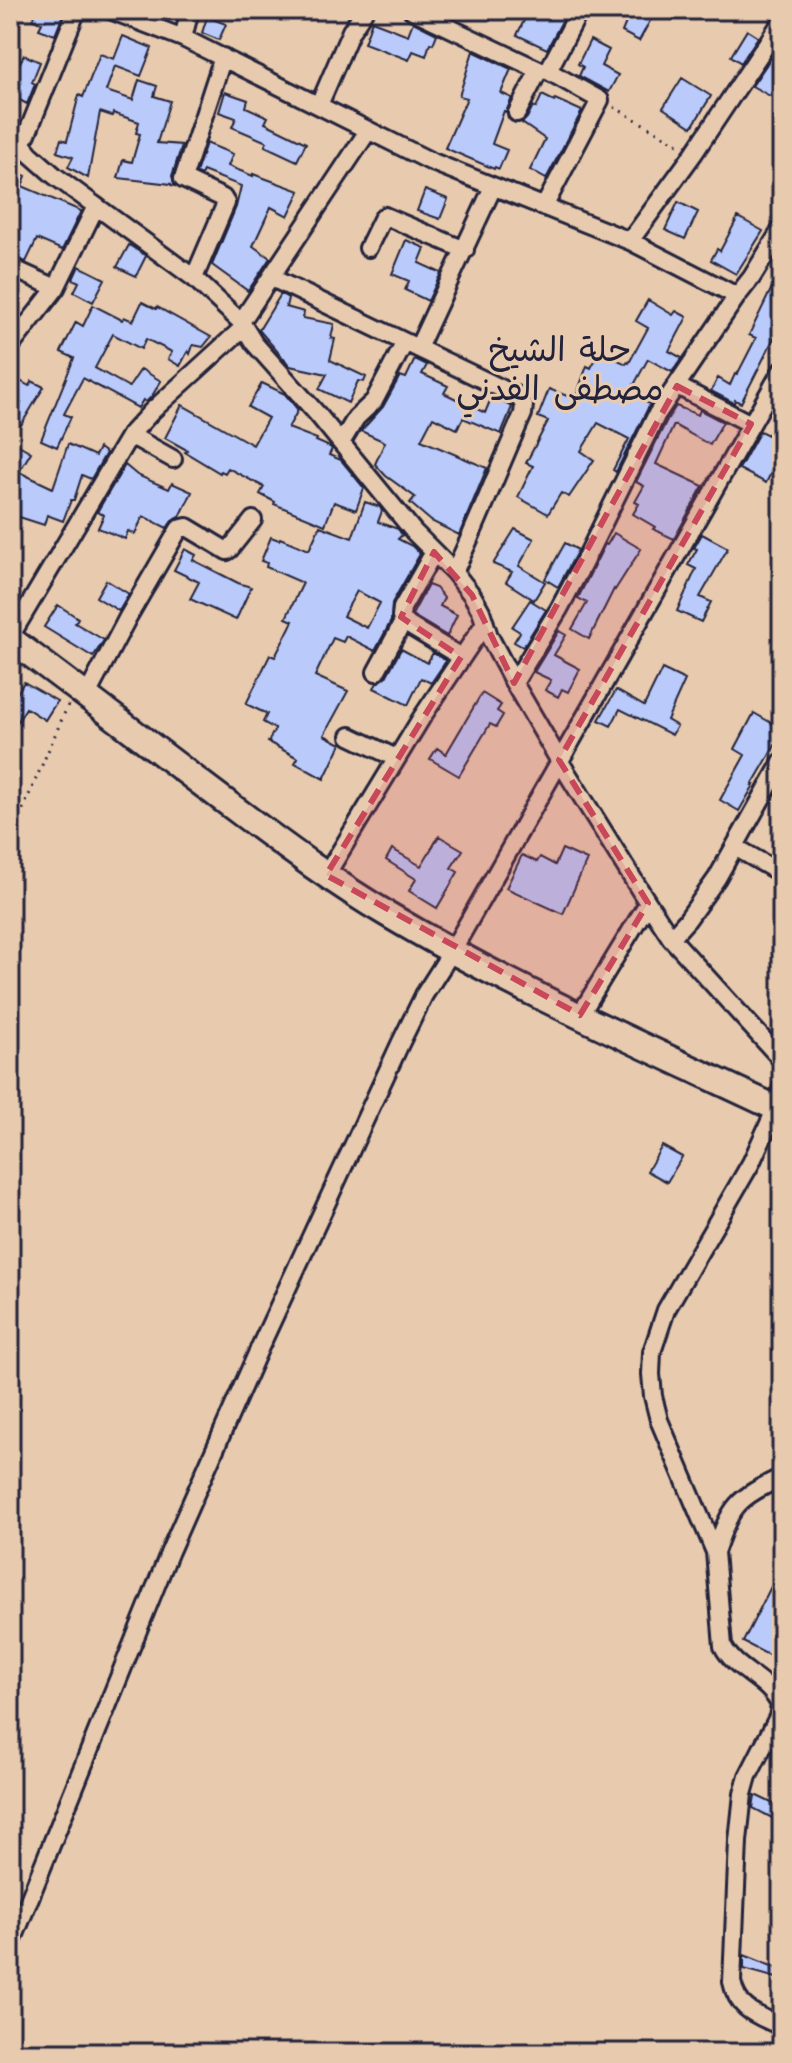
<svg xmlns="http://www.w3.org/2000/svg" width="792" height="2063" font-family="'Architects Daughter','Playpen Sans Arabic',sans-serif">
<style>
.building{fill:#bacbfb;stroke:#22223b;stroke-width:2;fill-rule:evenodd}
.lines{fill:none;stroke-linecap:round;stroke-linejoin:round}
.street-casing{stroke:#22223b;stroke-width:22}
.secondary-casing{stroke:#22223b;stroke-width:30}
.path{stroke:#22223b;stroke-width:3;stroke-dasharray:2 6;stroke-linecap:butt}
.street{stroke:#e8cbaf;stroke-width:16}
.secondary{stroke:#e8cbaf;stroke-width:24}
.marked{fill:#c84759;fill-opacity:0.2;stroke:#c84759;stroke-width:6;stroke-dasharray:16 10;stroke-linejoin:round}
.labels{text-anchor:middle;dominant-baseline:central;stroke-width:6;stroke-linejoin:round;paint-order:stroke}
.quarter-label{font-size:34px;fill:#22223b;stroke:#e8cbaf}
</style>
<rect width="100%" height="100%" fill="#e8cbaf"/>
<filter id="ink" filterUnits="userSpaceOnUse"><feTurbulence type="fractalNoise" baseFrequency=".0125" numOctaves="2"/><feDisplacementMap in="SourceGraphic" scale="16" xChannelSelector="R" yChannelSelector="G"/><feConvolveMatrix kernelMatrix="1 2 1 2 8 2 1 2 1" color-interpolation-filters="sRGB"/></filter>
<g filter="url(#ink)">
<path class="building" d="M37,10H65L55,35L39,29L42,23L33,20Z
M529,10H568L547,49L517,35Z
M631,10H656L639,41L622,32Z
M207,17L226,24L219,40L202,33Z
M372,21L408,35L413,22L437,34L433,44L430,43L426,56L413,51L409,60L364,43Z
M747,30L758,37L741,63L731,56Z
M123,36L152,48L141,76L115,66L106,91L133,100L139,80L157,86L154,96L170,101L157,143L182,145L172,176L175,186L171,185V184L118,178L123,160L132,162L140,134L136,133L139,122L113,113L112,116L100,112L88,178L68,167L73,157L57,152L61,139L67,141L79,95L83,97L100,54L114,59Z
M590,40L609,50L601,66L618,75L609,92L579,76L583,67L578,64Z
M777,49L782,52V88L776,85L770,96L752,86Z
M473,51L511,69L501,93L512,98L506,112L504,111L492,144L507,150L499,169L495,167L494,169L445,148L467,98L459,96Z
M24,55L40,62L32,82L35,84L27,104L10,95V81Z
M682,78L711,96L692,127L663,108Z
M225,92L248,100L246,107L268,117L265,123L306,143L297,161L265,146L267,142L232,127L236,118L219,112Z
M542,95L554,101L555,99L582,111L546,179L530,170L545,139L522,123L527,118L533,106L536,108Z
M206,143L233,154L228,166L253,176V174L300,191L288,216L271,207L253,246L270,258L248,291L212,265L236,207L241,186L203,171L201,175L196,173Z
M10,169L26,176L22,186L81,211L62,250L37,239L26,262L10,256V227L20,204L15,202L10,213Z
M425,190L448,199L440,219L417,211Z
M678,202L698,212L685,239L665,230Z
M738,217L763,231L736,274L711,260L717,249L720,251Z
M406,240L425,248L419,263L441,273L428,301L405,290L409,281L392,274Z
M129,245L146,256L136,276L117,267Z
M79,266L105,279L93,302L74,292L79,282L73,279Z
M782,267V322L741,403L735,400L734,403L711,391L718,378L730,385L735,374L737,375L756,338L749,335Z
M281,294L288,298L286,307L304,312L303,318L334,324L331,338L335,339L330,360L366,377L364,382L358,381L348,403L319,389L327,374L290,366L259,330Z
M648,300L673,315L676,311L687,317L669,351L682,358L672,372L648,359L629,394L650,404L616,472L613,470L629,439L598,423L581,451L594,460L569,497L561,493L548,514L518,497L533,466L526,463L548,421L538,417L549,389L575,399L587,366L591,368L600,351L626,364L627,362L629,363L648,328L636,321Z
M142,302L156,309L157,307L211,337L203,347L193,345L190,354L188,351L180,366L168,359L172,352L146,339L141,349L113,334L95,368L129,387L141,369L161,381L152,396L146,402L143,400L138,408L83,378L64,414L71,417L57,447L41,440L74,358L61,352L76,322L83,326L93,305L122,320L124,317L133,321Z
M415,359L427,365L422,374L448,386L444,393L485,413L492,396L512,407L501,434L463,418L457,429L433,417L421,440L487,468L459,535L431,521L410,503L415,497L386,476L375,464L385,442L361,431L383,407L400,376L406,378Z
M10,375L29,386L32,381L44,387L21,425L13,420L21,403L10,398Z
M262,383L285,394L298,410L288,428L317,439L316,441L330,447L332,449L329,455L341,460L364,488L356,510L334,502L325,525L274,504L275,502L260,494L264,487L228,468L225,473L221,471L220,473L185,452L187,450L165,438L182,405L253,445L268,418L248,407Z
M676,406L698,415L700,410L723,422L710,445L674,425L656,464L703,486L674,539L653,529L655,527L633,514L639,504L635,502L644,486L636,482L667,420Z
M782,407V451L766,483L739,469L760,431L768,435Z
M10,440L31,452L19,472L53,488L68,444L95,456L99,448L106,453L91,479L82,475L74,500H71L63,521L47,515L44,525L10,514Z
M125,465L137,475L169,489L172,483L192,492L180,517L172,521L167,528L143,516L135,534L128,531L125,539L98,528L104,515L97,512Z
M365,502L380,507L382,511L378,522L398,529L402,535L398,539L412,546L420,554L392,603L391,621L375,651L346,636L343,642L333,638L315,676L348,691L324,735L341,744L324,779L295,763L298,758L268,742L275,729L263,722L267,714L246,704L270,655L275,657L293,621L286,618L303,583L266,567L267,563L261,561L271,537L279,540L280,538L309,550L320,526L352,538ZM357,591L380,603L367,628L343,616Z
M515,529L534,539L519,566L545,582L534,600L506,582L512,572L493,564Z
M614,533L641,549L615,590L614,589L589,639L572,629L587,603L578,598L605,544L607,545Z
M702,534L728,548L700,597L711,602L701,622L677,611L696,569L688,565L697,549L694,548Z
M565,543L578,550L558,587L545,579Z
M185,549L196,555L193,560L238,583L251,587L236,620L190,599L199,582L174,570Z
M106,580L129,594L119,611L96,597Z
M428,585L436,588L444,598L440,606L457,615L447,636L412,615Z
M530,600L546,610L523,647L514,642L520,632L512,627Z
M58,605L78,618L75,623L104,640L93,657L44,627Z
M559,631L566,635L554,655L580,669L568,692L562,689L558,697L545,690L551,680L534,672Z
M401,649L427,663L433,653L446,661L431,683L421,678L408,705L374,688L377,683L386,677Z
M662,669L685,680L667,720L677,726L672,735L620,709L611,726L599,720L616,690L644,706Z
M24,682L57,701L45,720L26,708L10,734V705Z
M482,693L501,705L497,711L503,715L496,727L490,724L459,776L430,759L437,748L446,754Z
M754,713L782,729V745L777,742L752,785H754L739,811L720,800L745,755L735,749Z
M439,836L463,850L451,868L458,872L437,908L409,891L416,879L386,860L392,849L421,866Z
M562,849L587,860L563,914L506,888L522,855L537,862L540,857L555,865Z
M662,1146L682,1157L667,1182L647,1171Z
M782,1565V1648L776,1659L743,1642Z
M755,1795L782,1808V1823L753,1808Z
M744,1955L782,1970L780,1979L744,1969Z"/>
<g class="lines">
<g class="street-casing">
<path id="street" d="M110,10L183,38L430,161L630,241L737,296
M412,10L539,70L548,71L600,100L544,207
M183,38L190,10
M548,71L580,10
M319,105L351,31L365,10
M517,113L539,70
M10,129L30,154L55,176L194,278L241,322L254,343L319,416L414,532L454,572L472,595L481,611L489,636L514,683L559,760L648,903L580,1015
M20,142L27,134L77,10
M630,241L694,153L782,21
M368,248L382,219L385,216L465,250
M10,267L56,288
M194,278L226,203L223,198L183,179L223,57
M272,278L519,397L524,405L523,414C499,467 479,521 454,572
M241,322L368,131
M10,347L56,288L96,206
M418,348L493,187
M677,386L751,424
M130,435L173,459
M341,443L356,418L374,401L405,342
M403,622L461,657
M10,637L130,435L152,411L244,327
M376,672L403,622L401,617L402,608L434,552
M514,683L559,609L583,564L657,414L737,296L752,277L782,228
M87,695L128,617L179,529L187,527L227,551L230,549L253,520
M350,736L396,758
M735,847L782,874
M326,875L422,717L485,623
M648,903L671,938L782,1060
M671,938L687,920L717,878L782,762
M782,1087L776,1108L751,1163L666,1310L652,1352L651,1374L653,1396L659,1420L715,1552L723,1646C735,1671 768,1678 780,1705L778,1717L748,1776L743,1794L738,1841L732,1982C738,2011 758,2015 782,2027
M715,1552C732,1504 736,1499 782,1477
M10,1947L170,1551L260,1347L400,1044L424,995L452,951L782,370"/>
</g>
<g class="secondary-casing">
<path id="secondary" d="M10,639C88,696 164,756 242,814C289,849 336,884 387,914C513,989 649,1048 782,1111"/>
</g>
<path class="path" d="M614,107L680,145
M10,839L68,705"/>
<use href="#street" class="street"/>
<use href="#secondary" class="secondary"/>
</g>
</g>
<path class="marked" d="M677,386L751,424L559,760L648,903L580,1015L326,875L461,657L401,617L434,552L472,595L514,683Z"/>
<g class="labels">
<g class="quarter-label">
<text x="560" y="351">حلة الشيخ<tspan x="560" dy="39">مصطفى الفدني</tspan></text>
</g>
</g>
<rect width="792" height="2063" fill="none" stroke="#e8cbaf" stroke-width="40"/>
<rect x="20" y="20" width="752" height="2023" fill="none" stroke="#22223b" stroke-width="3" filter="url(#ink)"/>
</svg>
